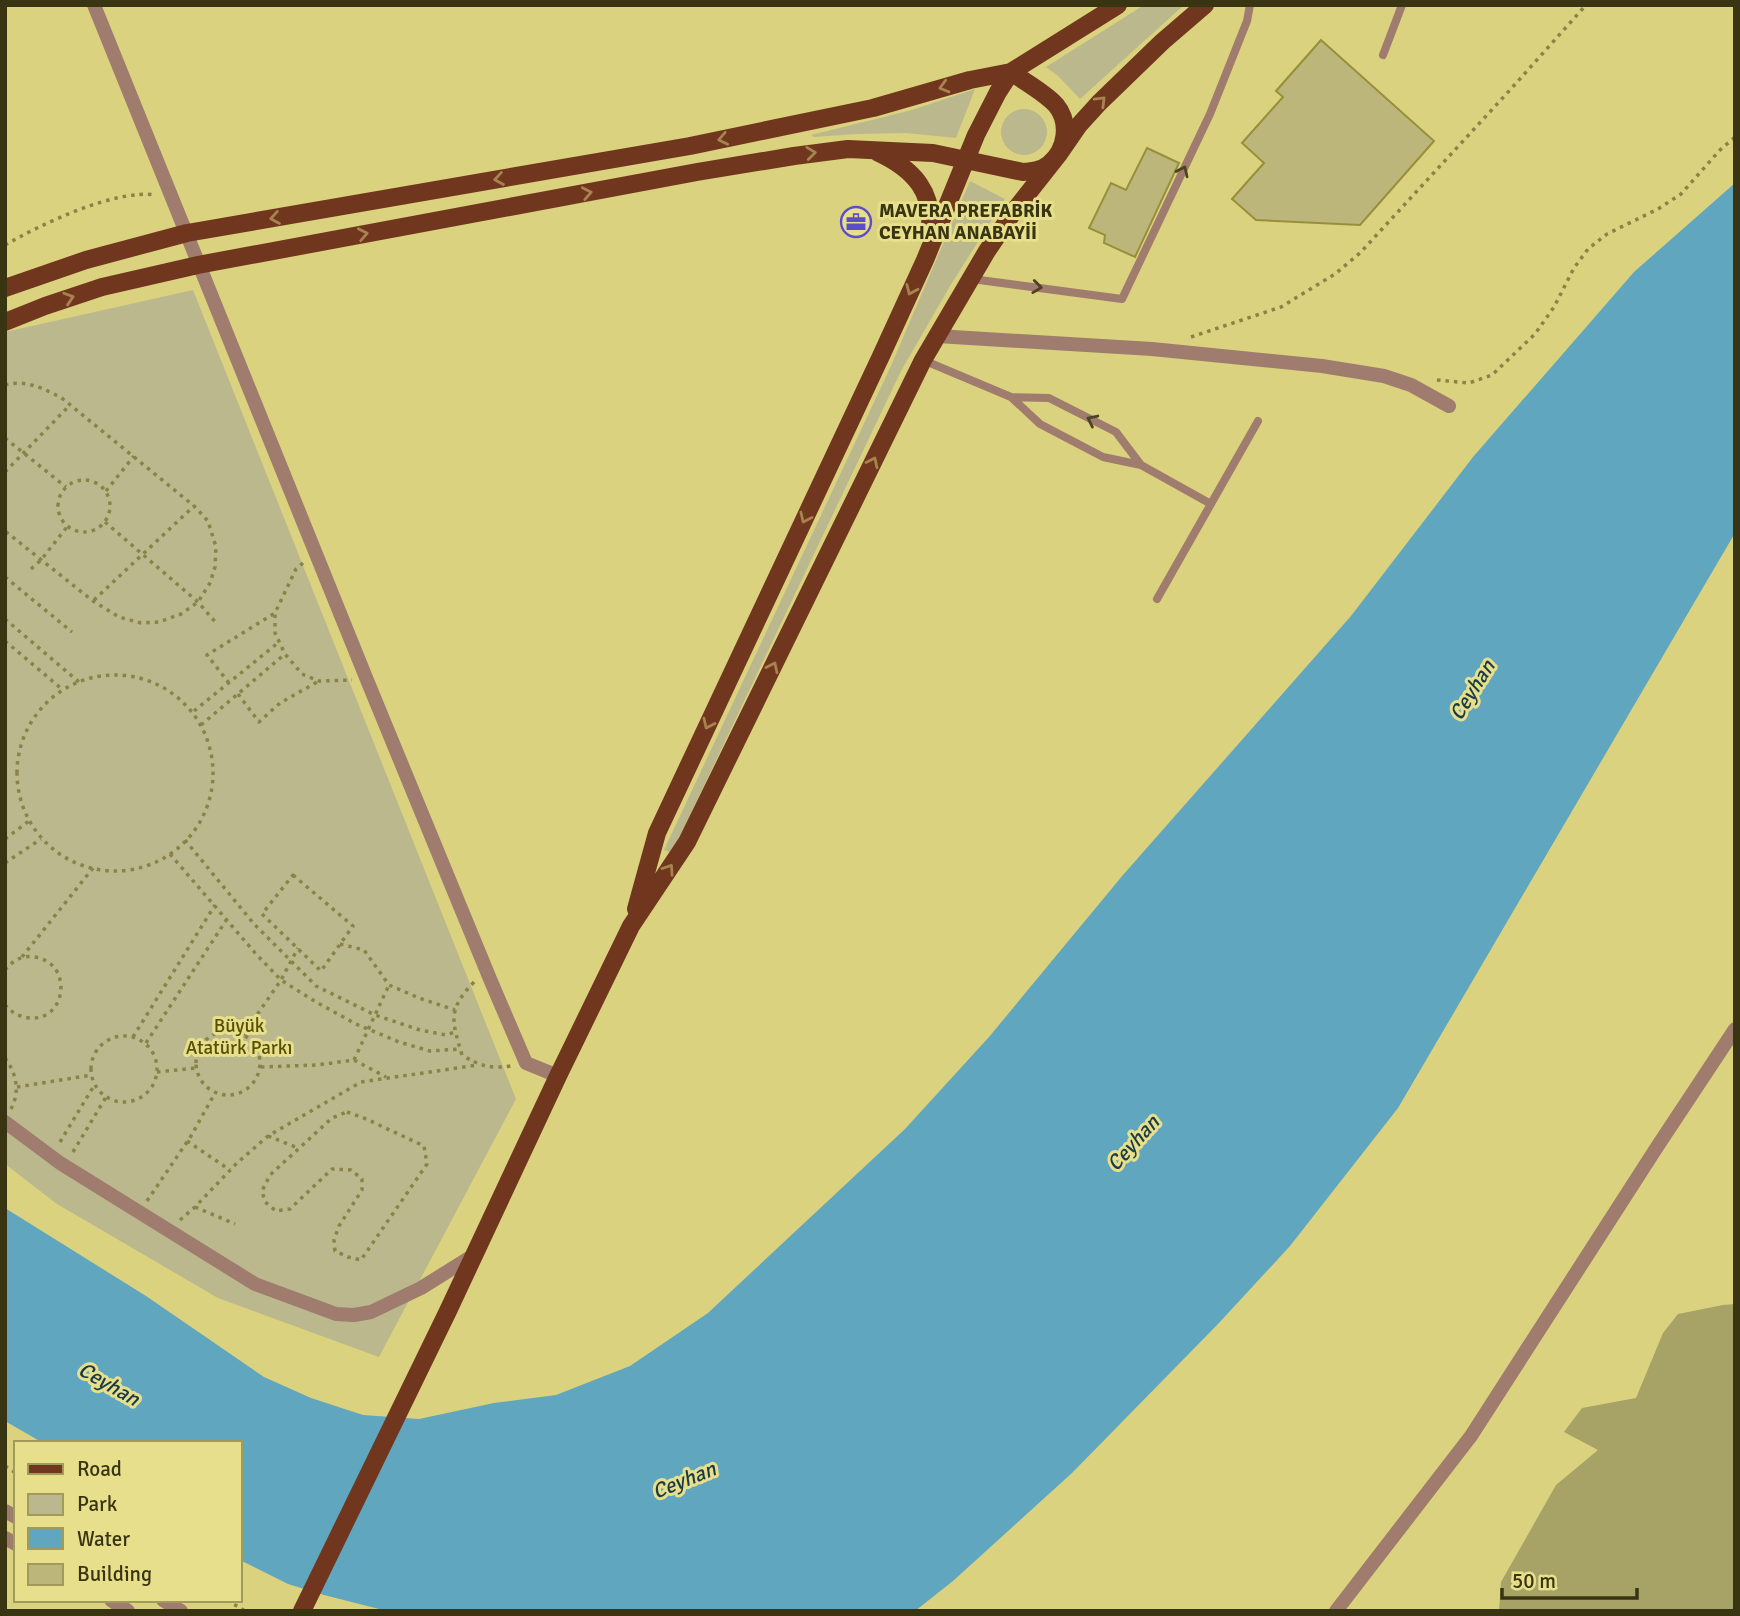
<svg xmlns="http://www.w3.org/2000/svg" width="1740" height="1616" font-family="Signika,sans-serif">
<style>
.green{fill:#bcb88e}
.forest{fill:#a7a266}
.water{fill:#60a6bf}
.building{fill:#bcb67a;stroke:#988f3b;stroke-width:2}
.lines{fill:none;stroke-linecap:round;stroke-linejoin:round}
.path{stroke:#898348;stroke-width:3.5;stroke-dasharray:3.5 5;stroke-linecap:butt}
.service{stroke:#9f7c6e;stroke-width:8}
.minor{stroke:#9f7c6e;stroke-width:14}
.tertiary{stroke:#9f7c6e;stroke-width:14}
.primary{stroke:#71371e;stroke-width:18}
.oneway{stroke:#a6834f}
.oneway2{stroke:#4d4324}
.labels{text-anchor:middle;dominant-baseline:central;stroke-width:6;stroke-linejoin:round;paint-order:stroke}
.poi-label{font-size:19px;font-weight:bold;fill:#393512;stroke:#e7df8b;text-anchor:start}
.park-label{font-size:19px;fill:#574f02;stroke:#e7df8b}
.water-label{font-size:21px;font-style:italic;fill:#193b47;stroke:#e7df8b}
</style>
<rect width="100%" height="100%" fill="#dad27e"/>
<path class="green" d="M1144,5H1184L1080,99L1058,76L1046,67Z
M975,89L956,138L906,133L857,134L814,137L811,135L912,110Z
M1001 132a23 23 0 1 1 46 0a23 23 0 1 1-46 0Z
M970,181L1005,199L950,286L901,371L672,853L664,850L890,368Z
M193,290L516,1099L379,1357L218,1298L57,1204L5,1164V332Z"/>
<path class="forest" d="M1735,1304V1611H1499L1501,1582L1556,1485L1598,1450L1564,1432L1582,1408L1636,1398L1663,1333L1678,1314L1723,1305Z"/>
<path class="water" d="M1735,183V533L1398,1108L1290,1246L1218,1324L1072,1473L953,1581L915,1611H387L324,1595L288,1584L240,1560V1443H43L5,1421V1208L146,1296L264,1377L311,1398L363,1415L419,1419L494,1403L556,1395L630,1366L708,1313L905,1129L989,1037L1123,875L1351,616L1473,457L1634,272Z"/>
<path class="building" d="M1321,40L1434,141L1360,225L1256,220L1232,199L1264,163L1242,143L1283,97L1276,91Z
M1147,148L1179,163L1135,257L1104,243L1105,235L1089,228L1111,183L1126,190Z"/>
<g class="lines">
<path class="path" d="M5,245C42,224 114,189 156,195
M1191,337L1281,307L1335,274L1360,253L1510,90L1586,5
M1437,380L1469,383L1492,375L1535,334L1554,307L1574,268L1588,249L1607,234L1658,209L1681,194L1720,150L1735,137
M5,385C25,379 46,389 63,399L194,506L208,521L216,547L215,567L210,583L198,602L181,614L159,622L141,623L119,617L93,601L5,531
M5,438L66,487
M5,472L70,405
M58 506a26 26 0 1 1 52 0a26 26 0 1 1-52 0Z
M106,491L134,456
M105,522L198,602L217,624
M303,563L296,569L275,613V633L285,654L302,674L319,681L352,680
M31,569L41,560L67,527
M5,577L72,632
M94,600L194,506
M5,619L79,682
M5,641L62,689
M17 773a98 98 0 1 1 196 0a98 98 0 1 1-196 0Z
M229,683L207,655L275,613
M238,694L259,722L280,703L319,681
M194,711L279,642
M201,725L285,654
M5,839L29,821
M185,840L254,924L316,986L375,1015L420,1030L446,1035L455,1032
M170,854L256,954L281,980L316,1002L356,1024L399,1042L430,1051L461,1049
M5,863L41,839
M293,875L353,926L321,971L262,914Z
M340,944L364,950L389,985L419,998L455,1010
M22,957L93,868
M5,970C12,961 22,955 34,957C74,962 67,1022 29,1018C18,1016 12,1013 5,1005
M474,982C447,1010 452,1021 462,1055C480,1066 490,1069 511,1066
M196 1063a32 32 0 1 1 64 0a32 32 0 1 1-64 0Z
M243,1035L281,980L298,948
M91 1069a33 33 0 1 1 66 0a33 33 0 1 1-66 0Z
M133,1037L215,905
M146,1043L227,919
M5,1058C17,1074 20,1092 11,1109
M354,1060L389,985
M261,1067L317,1065L354,1060L386,1077
M157,1072L196,1068
M17,1087L92,1075
M347,1112L364,1118L424,1146L427,1164L361,1260L348,1257L335,1251L334,1240L339,1226L362,1190V1179L351,1170L332,1169L290,1209L276,1211L265,1202L262,1191L270,1175L332,1118Z
M268,1136L298,1148
M187,1141L230,1170
M60,1142L95,1084
M73,1152L106,1097
M147,1201L191,1136L215,1093
M195,1207L235,1224
M180,1220L195,1207L236,1164L268,1136L361,1082L478,1065
M5,1466L16,1473
M227,1600L245,1611"/>
<path class="service" d="M1383,55L1402,5
M972,279L1122,299L1210,114L1247,21L1250,5
M923,360L1011,397L1040,424L1103,457L1141,465L1211,504
M1011,397L1049,398L1116,432L1141,465
M1157,599L1258,421"/>
<path class="minor" d="M94,5L367,680L490,979L526,1063L558,1076
M937,336L1152,349L1322,366L1384,376L1411,385L1449,406
M5,1122L60,1163L255,1284L336,1314L354,1315L371,1312L421,1288L474,1255
M1336,1611L1471,1436L1657,1147L1735,1029"/>
<path class="tertiary" d="M5,1511L16,1517
M5,1538L16,1544
M111,1600L128,1611
M163,1600L181,1611"/>
<path class="primary" d="M877,152C914,169 936,193 929,236
M5,288L86,260L187,233L690,146L873,108L970,80L1011,72L1118,5
M5,322L45,306L102,287L198,265L697,172L794,156L848,149L933,153L1023,172C1033,171 1042,170 1049,164C1067,150 1070,122 1056,105C1044,92 1025,82 1011,72
M636,909L657,833L881,356L925,260L976,135L998,92L1011,72
M302,1611L448,1311L558,1076L631,926L687,842L923,360L987,251L1014,211L1059,154L1079,125L1099,103L1162,42L1205,5"/>
</g>
<defs><path id="oneway-chevron" d="M-2-3.5L2.5 0L-2 3.5" fill="none" stroke-width="1.6" stroke-linecap="round" stroke-linejoin="round" transform="scale(1.75)"/></defs>
<g class="oneway">
<use href="#oneway-chevron" transform="translate(944 87) rotate(164)"/>
<use href="#oneway-chevron" transform="translate(1101 101) rotate(-45)"/>
<use href="#oneway-chevron" transform="translate(723 139) rotate(168)"/>
<use href="#oneway-chevron" transform="translate(811 153) rotate(-7)"/>
<use href="#oneway-chevron" transform="translate(499 179) rotate(170)"/>
<use href="#oneway-chevron" transform="translate(587 193) rotate(-11)"/>
<use href="#oneway-chevron" transform="translate(275 218) rotate(170)"/>
<use href="#oneway-chevron" transform="translate(363 234) rotate(-11)"/>
<use href="#oneway-chevron" transform="translate(911 290) rotate(114)"/>
<use href="#oneway-chevron" transform="translate(69 298) rotate(-18)"/>
<use href="#oneway-chevron" transform="translate(873 462) rotate(-64)"/>
<use href="#oneway-chevron" transform="translate(805 518) rotate(115)"/>
<use href="#oneway-chevron" transform="translate(773 667) rotate(-64)"/>
<use href="#oneway-chevron" transform="translate(708 724) rotate(115)"/>
<use href="#oneway-chevron" transform="translate(669 869) rotate(-56)"/>
</g>
<g class="oneway2">
<use href="#oneway-chevron" transform="translate(1183 171) rotate(-65)"/>
<use href="#oneway-chevron" transform="translate(1037 287) rotate(7)"/>
<use href="#oneway-chevron" transform="translate(1092 420) rotate(-154)"/>
</g>
<defs>
<g id="office-ring" transform="scale(1.575)"><circle r="9.5" fill="#e7df8b" stroke="#5d4ec7" stroke-width="1.5"/><path d="M-6-3h4V-5.5h4V-3h4V5H-6ZM-1-4.5V-3h2v-1.5ZM-6 0V1H6V0Z" fill="#5d4ec7"/></g>
</defs>
<g fill-rule="evenodd">
<use href="#office-ring" x="856" y="222"/>
</g>
<g class="labels">
<g class="poi-label">
<text x="879" y="211">MAVERA PREFABRİK<tspan x="879" dy="22">CEYHAN ANABAYİİ</tspan></text>
</g>
<g class="park-label">
<text x="239" y="1026">Büyük<tspan x="239" dy="22">Atatürk Parkı</tspan></text>
</g>
<g class="water-label">
<text transform="translate(1472 690) rotate(-58)">Ceyhan</text>
<text transform="translate(1133 1143) rotate(-48)">Ceyhan</text>
<text transform="translate(109 1384) rotate(30)">Ceyhan</text>
<text transform="translate(684 1480) rotate(-22)">Ceyhan</text>
</g>
</g>
<rect width="1740" height="1616" fill="none" stroke="#393512" stroke-width="14"/>
<rect x="14" y="1441" width="228" height="161" fill="#e7df8b" stroke="#a19b5b" stroke-width="2"/>
<rect x="28" y="1464" width="35" height="10" fill="#71371e" stroke="#a19b5b" stroke-width="2"/>
<text x="77" y="1476" font-size="21" fill="#393512">Road</text>
<rect x="28" y="1494" width="35" height="21" fill="#bcb88e" stroke="#a19b5b" stroke-width="2"/>
<text x="77" y="1511" font-size="21" fill="#393512">Park</text>
<rect x="28" y="1528" width="35" height="21" fill="#60a6bf" stroke="#a19b5b" stroke-width="2"/>
<text x="77" y="1546" font-size="21" fill="#393512">Water</text>
<rect x="28" y="1564" width="35" height="21" fill="#bcb67a" stroke="#a19b5b" stroke-width="2"/>
<text x="77" y="1581" font-size="21" fill="#393512">Building</text>
<path d="M1502 1588v10h135v-10" fill="none" stroke="#393512" stroke-width="3.5"/>
<text x="1512" y="1588" font-size="21" fill="#393512" stroke="#e7df8b" stroke-width="5" paint-order="stroke">50 m</text>
</svg>
